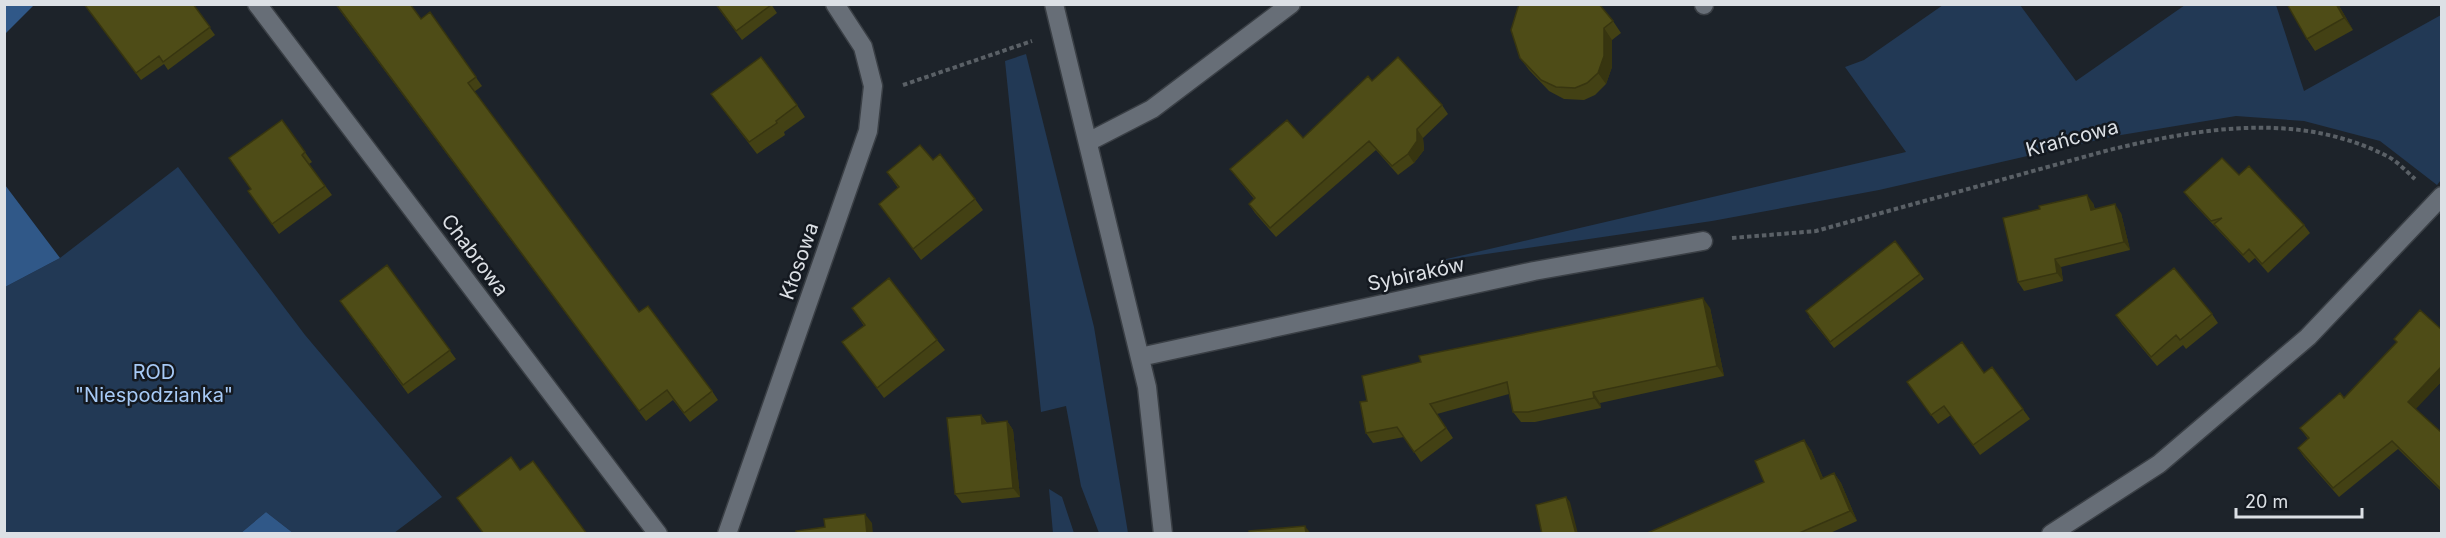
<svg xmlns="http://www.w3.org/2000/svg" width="2446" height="538" font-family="Inter,sans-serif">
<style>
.green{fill:#223955}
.forest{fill:#305888}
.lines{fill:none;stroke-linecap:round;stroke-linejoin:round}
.minor-casing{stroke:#3a3f45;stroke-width:21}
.path{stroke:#5a6066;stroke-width:4;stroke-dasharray:4.5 3;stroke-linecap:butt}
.minor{stroke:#676e77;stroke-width:18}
.wall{fill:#434114}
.shaded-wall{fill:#373510}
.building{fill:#4e4c17;stroke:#373510;stroke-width:1.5}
.labels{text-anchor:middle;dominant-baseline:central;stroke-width:5;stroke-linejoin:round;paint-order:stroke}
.street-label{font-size:20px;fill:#dce0e5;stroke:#141920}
.park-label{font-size:20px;fill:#a7caf6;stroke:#141920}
</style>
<rect width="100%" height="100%" fill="#1d232a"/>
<path class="green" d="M1943,5H2020L2076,81L2185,5H2276L2304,91L2441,15V180L2437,185L2380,141L2304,121L2236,116L2115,136L1879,190L1712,221L1438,261L1906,152L1845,67L1864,60Z
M1026,54L1094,327L1128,533H1099L1081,486L1066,406L1041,412L1005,61Z
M178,167L305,335L442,497L394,533H293L266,512L241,533L5,534V287L60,258Z
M1049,489L1062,497L1074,533H1053Z"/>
<path class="forest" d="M5,4H34V5L5,34Z
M5,185L60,258L5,287H4Z
M266,512L293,533H241Z"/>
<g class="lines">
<g class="minor-casing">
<path id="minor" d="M257,4L658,534
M1054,4L1147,387L1163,534
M1704,4V5
M1088,142L1152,109L1291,4
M1140,357L1534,271L1703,241
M727,534L868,131L873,86L863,47L835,4
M2051,534L2159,464L2308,337L2442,196"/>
</g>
<path class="path" d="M903,85L1032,41
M1732,238L1816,231L2109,150C2201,128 2298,111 2387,156C2397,161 2406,171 2415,179"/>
<use href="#minor" class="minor"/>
</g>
<path class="wall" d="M84,4H193L215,35L168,70L164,64L141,80Z
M335,4L421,19L430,12L482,86L474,92L639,312L712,391L718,400L690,422L673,400L646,421Z
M715,4H771L777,13L742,40Z
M2338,4L2353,30L2315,51L2307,39Z
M1613,21L1621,33L1612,40V67L1606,84L1595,95L1584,100L1564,99L1549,91L1529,70L1520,58Z
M1372,81L1442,105L1448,114L1423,138L1424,150L1414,163L1398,175L1376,150L1276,237L1255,213L1249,204L1254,199L1237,178L1230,169L1303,138Z
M711,94L797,105L805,117L784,132L785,135L757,154Z
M282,120L312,162L309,164L332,195L279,234L248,191L251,189Z
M933,160L975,199L983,210L921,260L879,204L898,188L887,172Z
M2239,175L2304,225L2310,233L2268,273L2255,258L2249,263L2190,200L2184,192Z
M2093,203L2095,209L2121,213L2130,250L2061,267L2063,281L2024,291L2018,282Z
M1895,241L1924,279L1834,348L1809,317Z
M387,265L456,359L408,394L340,301Z
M852,308L937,340L945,350L884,398L842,342L864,326Z
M1710,308L1724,376L1600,403L1601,408L1535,422H1521L1513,412L1509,394L1437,414L1453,438L1421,462L1404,437L1373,443L1366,433L1367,401Z
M2212,314L2218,323L2186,349L2183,345L2157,366L2122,324L2116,315Z
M2442,330V381L2415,409L2442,433V492L2398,449L2339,497L2304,457L2298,448L2308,439L2300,428L2344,398L2397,342L2394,339Z
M1992,367L2030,419L1980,455L1951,415L1938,424L1913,391L1984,373Z
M981,415L987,423L1007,421L1013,430L1020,497L962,503L955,494Z
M1811,450L1823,478L1834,473L1841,483L1857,521L1828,534H1645L1764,482Z"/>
<path class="shaded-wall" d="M2336,4H2338L2353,30L2344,18Z
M1604,28L1612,40V67L1606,84L1598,73Z
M1417,129L1423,138L1424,150L1414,163L1408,154Z
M2087,195L2093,203L2097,219L2091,210Z
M2115,204L2121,213L2130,250L2124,242Z
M2055,259L2061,267L2063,281L2057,273Z
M1703,298L1710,308L1724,376L1717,366Z
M2442,366V381L2414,411L2408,402Z
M1593,392L1600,403L1601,408L1594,398Z
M981,415L987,424H982Z
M1007,421L1013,430L1020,497L1013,488Z
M1804,440L1811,450L1828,489L1821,479Z
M1834,473L1841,483L1857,521L1850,511Z
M1566,497L1570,502L1578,534H1576Z
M865,514L872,523L873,534H867Z
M1305,526L1311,534H1306Z"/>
<path class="building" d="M84,4H193L210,27L163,62L159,56L136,73Z
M336,4H410L421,19L430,12L476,77L468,83L639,312L648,306L712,391L684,413L667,390L639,411Z
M716,4H771V5L736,31Z
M1519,4H1599L1613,21L1604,28V56L1598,73L1587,83L1575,88L1556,87L1541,80L1520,58L1511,30Z
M2287,4H2336L2344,18L2307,39Z
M761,57L797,105L776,121L777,123L749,142L711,94Z
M1398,57L1442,105L1417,129V141L1408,154L1392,166L1369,141L1270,228L1249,204L1255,198L1230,169L1287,120L1303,138L1368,76L1372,81Z
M282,120L305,152L302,155L325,186L272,224L248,191L251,189L229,158Z
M920,145L933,160L940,154L975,199L913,249L879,204L899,187L887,172Z
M2222,158L2239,175L2249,166L2304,225L2262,264L2249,249L2243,255L2214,224L2222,218L2211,221L2184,192Z
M2087,195L2091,210L2115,204L2124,242L2055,259L2057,273L2018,282L2003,218L2040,209L2039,206Z
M1895,241L1920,274L1830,342L1806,311Z
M387,265L450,350L403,385L340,301Z
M2174,268L2212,314L2180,340L2176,335L2151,357L2116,315Z
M889,278L937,340L877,388L842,342L865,325L852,308Z
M1703,298L1717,366L1593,392L1594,398L1528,412H1513L1507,382L1430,404L1446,428L1414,452L1397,427L1366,433L1360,402L1367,401L1362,376L1421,362L1419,356Z
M2420,310L2442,330V366L2408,402L2442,433V490L2392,441L2333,488L2298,448L2309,438L2300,428L2340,393L2344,398L2397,342L2394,339Z
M1962,342L1984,373L1992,367L2023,409L1973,445L1944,406L1931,415L1907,382Z
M981,415L982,424L1007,421L1013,488L955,494L947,418Z
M1804,440L1821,479L1834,473L1850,511L1797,534H1645L1764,482L1755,461Z
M511,457L520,470L533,461L587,534H484L457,498Z
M1566,497L1576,534H1542L1536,505Z
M865,514L867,534H797L796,531L825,527L824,519Z
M1305,526L1306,534H1249V531Z"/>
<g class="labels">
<g class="street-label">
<text transform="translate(2072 138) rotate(-15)">Krańcowa</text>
<text transform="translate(475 255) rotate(53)">Chabrowa</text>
<text transform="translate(799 261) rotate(-71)">Kłosowa</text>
<text transform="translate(1416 274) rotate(-12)">Sybiraków</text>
</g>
<g class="park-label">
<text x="154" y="372">ROD<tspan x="154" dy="23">"Niespodzianka"</tspan></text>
</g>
</g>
<rect width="2446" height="538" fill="none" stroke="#dce0e5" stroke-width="12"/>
<path d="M2236 508v9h126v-9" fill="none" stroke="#dce0e5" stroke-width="3"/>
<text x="2245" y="508" font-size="18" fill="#dce0e5" stroke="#141920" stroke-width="4.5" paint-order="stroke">20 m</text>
</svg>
